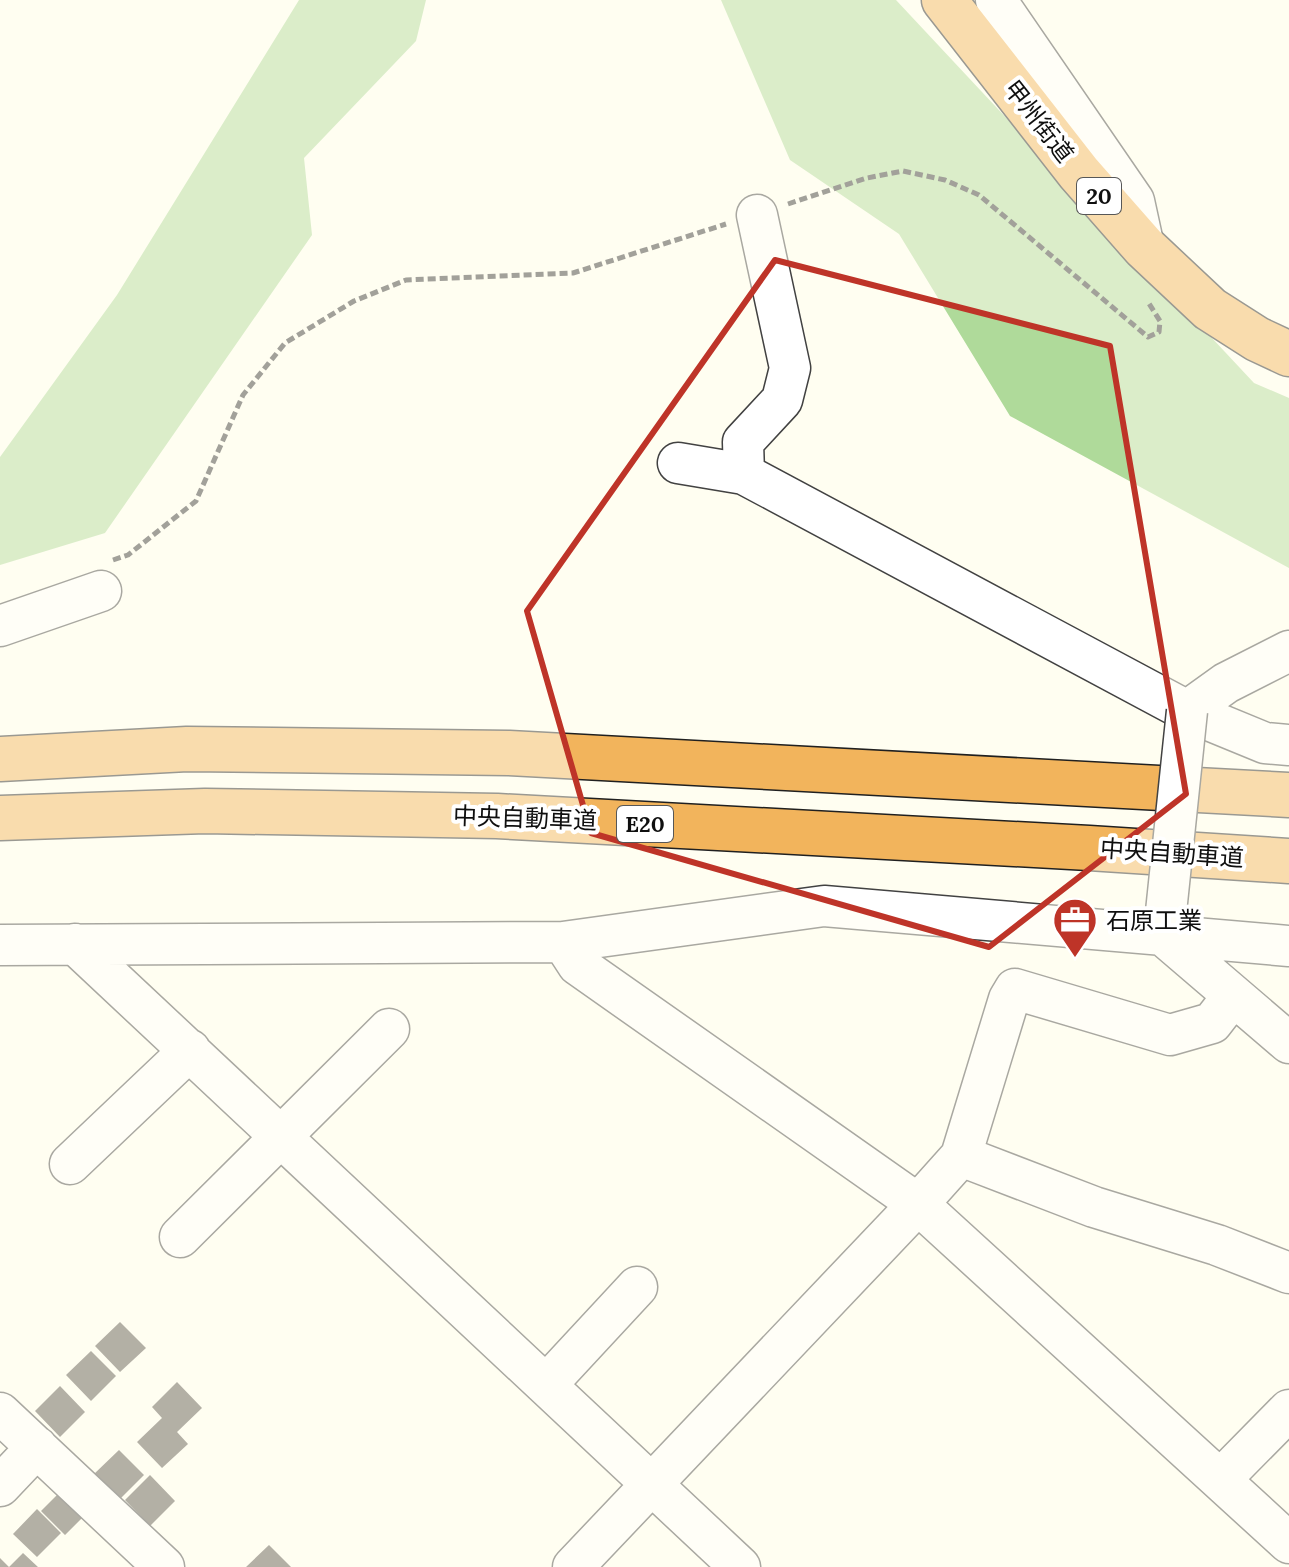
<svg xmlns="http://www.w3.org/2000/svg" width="1289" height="1567" font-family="Lora,'Noto Sans JP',serif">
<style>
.forest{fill:#afda9a}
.building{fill:#58524b}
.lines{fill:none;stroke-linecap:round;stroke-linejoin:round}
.minor-casing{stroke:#424242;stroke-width:43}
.highway-casing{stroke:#202020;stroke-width:47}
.path{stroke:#313131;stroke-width:5;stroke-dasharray:8 4;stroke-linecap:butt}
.minor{stroke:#fff;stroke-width:40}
.highway{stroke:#f2b45c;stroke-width:44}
.minor-bridge-casing{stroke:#424242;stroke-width:43;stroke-linecap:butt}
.minor-bridge{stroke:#fff;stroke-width:40}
.marked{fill:none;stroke:#be3428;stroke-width:6;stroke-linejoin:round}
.labels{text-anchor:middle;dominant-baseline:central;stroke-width:8;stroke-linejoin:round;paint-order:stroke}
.shield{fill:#fff;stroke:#575757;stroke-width:2}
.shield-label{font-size:22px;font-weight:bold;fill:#0f0f0f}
.street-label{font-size:24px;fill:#0f0f0f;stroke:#fff}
.poi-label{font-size:24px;fill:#0f0f0f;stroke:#fff;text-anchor:start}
</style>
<rect width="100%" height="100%" fill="#fffef1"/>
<path class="forest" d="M299,0H426L416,41L304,158L312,235L105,533L0,565V457L117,295Z
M721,0H896L1254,383L1289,398V568L1010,416L899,234L790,160Z"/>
<path class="building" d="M120,1322L146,1348L120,1372L95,1346Z
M91,1351L116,1376L91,1401L66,1375Z
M177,1382L202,1408L177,1432L188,1444L162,1468L137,1442L162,1418L152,1407Z
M60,1386L85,1412L60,1437L35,1411Z
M119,1450L144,1475L119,1500L94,1474Z
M150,1475L175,1501L150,1526L125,1500Z
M65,1487L89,1511L65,1535L41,1511Z
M37,1509L61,1533L37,1557L13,1534Z
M269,1545L291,1567H246Z
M23,1553L38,1567H0V1558L9,1567Z"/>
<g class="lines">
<g class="minor-casing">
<path id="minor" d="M996,0L1134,201L1144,247
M678,463L744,474L1187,711L1265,743L1289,745
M744,474L743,442L782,400L790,368L757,215
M0,626L101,591
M1187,711L1226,683L1289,651
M1164,936L1289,1043
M563,942L578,965L918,1204L1289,1543
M75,944L740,1567
M0,945L563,942L824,906L1289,946
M961,1156L1094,1207L1217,1245L1289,1273
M70,1164L190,1050
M180,1237L389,1029
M547,1384L637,1287
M0,1413L164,1567
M1220,1480L1289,1410
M0,1486L37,1447
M573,1567L918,1204L961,1156L1009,999L1015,989L1170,1035L1212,1023L1233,996"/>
</g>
<g class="highway-casing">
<path id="highway" d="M944,0L1079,173L1144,247L1210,309L1257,339L1289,354
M0,759L187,749L509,753L1289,795
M0,818L205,811L497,816L1089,848L1289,861"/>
</g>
<path class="path" d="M788,204L867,178L903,171L945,180L979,195L1148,337L1159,332L1160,321L1148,302
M113,560L128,555L196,501L243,395L285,343L354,301L406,280L573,273L726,224"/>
<use href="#minor" class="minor"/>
<use href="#highway" class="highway"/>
<g class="minor-bridge-casing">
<path id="minor-bridge" d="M1166,912L1187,711"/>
</g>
<use href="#minor-bridge" class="minor-bridge"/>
</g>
<path d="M0 0H1289V1567H0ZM775,260L1110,346L1186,794L989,947L591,833L527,611Z" fill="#fffef1" fill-opacity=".55" fill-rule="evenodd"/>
<path class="marked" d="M775,260L1110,346L1186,794L989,947L591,833L527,611Z"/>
<defs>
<g id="office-pin" transform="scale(2.3)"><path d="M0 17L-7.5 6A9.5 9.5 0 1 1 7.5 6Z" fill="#be3428" stroke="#fff"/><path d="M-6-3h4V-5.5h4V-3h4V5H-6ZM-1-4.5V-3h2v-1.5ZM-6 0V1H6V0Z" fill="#fff"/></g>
</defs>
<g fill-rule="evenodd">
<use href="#office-pin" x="1075" y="920"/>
</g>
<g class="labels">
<g class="shield">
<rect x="1077" y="178" width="44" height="36" rx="6"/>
<rect x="617" y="806" width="56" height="36" rx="6"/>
</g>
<g class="shield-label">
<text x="1099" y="196">20</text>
<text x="645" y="824">E20</text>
</g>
<g class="street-label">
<text transform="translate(1039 121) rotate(52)">甲州街道</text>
<text transform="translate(525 818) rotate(2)">中央自動車道</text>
<text transform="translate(1172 853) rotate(4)">中央自動車道</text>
</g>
<g class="poi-label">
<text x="1106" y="920">石原工業</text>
</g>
</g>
</svg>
